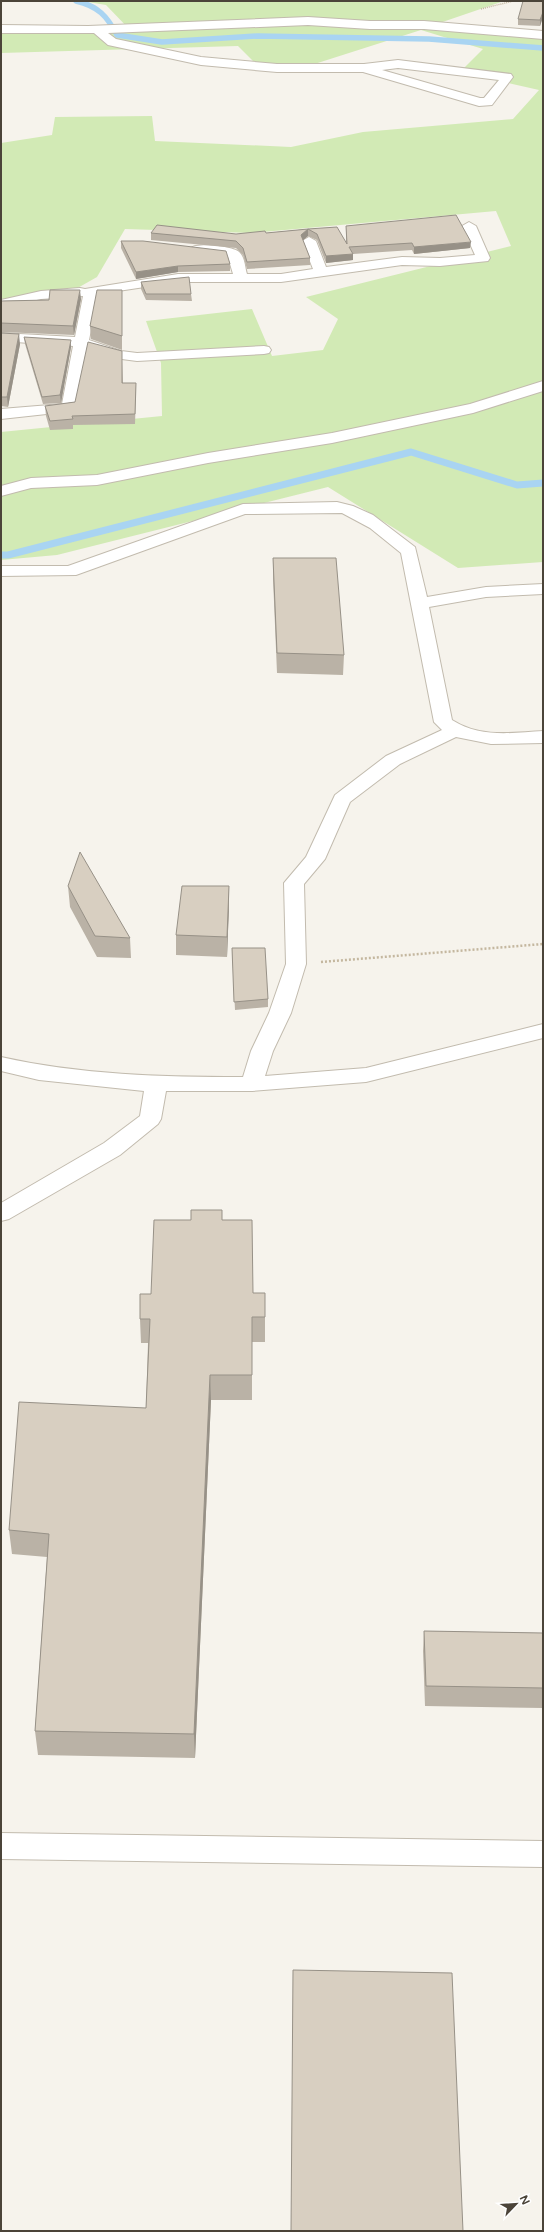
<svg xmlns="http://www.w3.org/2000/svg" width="544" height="2232" font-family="'Varela Round',sans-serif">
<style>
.green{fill:#d2eab5}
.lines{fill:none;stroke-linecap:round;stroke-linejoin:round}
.stream-far1{stroke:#a9d4f2;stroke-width:5.5}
.stream{stroke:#a9d4f2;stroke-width:7}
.minor-casing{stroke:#c2bbae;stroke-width:2}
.path-far1{stroke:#c4b79f;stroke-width:1.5;stroke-dasharray:1 1;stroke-linecap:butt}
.path{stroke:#c4b79f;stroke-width:2.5;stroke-dasharray:2 2;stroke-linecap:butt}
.minor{fill:#fff;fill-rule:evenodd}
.wall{fill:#bab2a6}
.shaded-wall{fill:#979187}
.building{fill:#d8cfc1;stroke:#979187}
</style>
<rect width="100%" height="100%" fill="#f6f3ec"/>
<path class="green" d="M82,1H504L422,29L543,37V562L458,568L328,487L57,555L1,560V432L162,416L161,363L146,321L252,309L272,356L323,350L338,319L306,297L511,246L496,211L252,233L125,229L97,277L67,294L1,305V143L52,135L55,117L152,116L155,141L291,147L363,132L513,119L539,90L460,72L483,49L421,30L302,68L258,66L238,46L1,53V34L131,31L106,5Z"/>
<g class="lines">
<path class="stream-far1" d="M76,1C98,6 107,16 117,35L162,42L257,36L429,39L543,48"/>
<path class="stream" d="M1,555H8L411,452L517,485L543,483"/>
<g class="minor-casing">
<path id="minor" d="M308,17L370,21H424L543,31V39L424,29H370L308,25L108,33L116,39L201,57L277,64H364L398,60L511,74L513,77L492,105L479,106L363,72H277L201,65L108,45L94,33H1V25L88,26ZM398,68L499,80L484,98H480L382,70Z
M469,222L476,226L490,258L488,261L440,266L402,265L281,282H178L98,294L89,340L121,351L137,353L264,346L269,347L271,350L269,353L264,354L137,361L114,358L87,349L74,411L1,419V409L62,404L73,346L1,341V333L75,337L83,296L41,299L1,308V300L41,291L80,288L85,289L178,274H233L228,257L192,252L190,249C195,242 235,246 240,253C245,258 245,268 247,274H281L313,269L302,241L309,237L316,241L326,267L402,257L440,258L475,255L462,226Z
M543,381V391L473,413L332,443L208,463L97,485L31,488L1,496V486L31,478L97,475L208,453L332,433L470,404Z
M337,502L353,506L373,515L415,547L427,597L486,587L543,584V594L486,597L429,607L452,720C480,738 511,733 543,731V743L491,744L456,737L400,764L350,802L325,859L304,884L306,964L291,1013L273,1051L265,1076L366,1068L543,1024V1038L366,1082L252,1091H166L161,1119L158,1124L120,1155L9,1219L1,1221V1203L104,1143L140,1116L144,1091L39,1080L1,1071V1057C81,1075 162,1077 243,1077L251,1051L269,1013L286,964L284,883L306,857L335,795L386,756L442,730L434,722L401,553L370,528L342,513L245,514L76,575L1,576V566H68L243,504Z
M1,1833L543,1841V1867L1,1859Z"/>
</g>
<path class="path-far1" d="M481,9L513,1"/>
<path class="path" d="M321,962L543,944"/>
<use href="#minor" class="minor"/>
</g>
<path class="wall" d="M543,1V17L540,26L518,25V19Z
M346,226L470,248L414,254L412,250L353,254V260L326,263L317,240L308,236L303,240L310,258V265L247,269L243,255L236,248L151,240V233L236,234L266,233L308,229L346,243Z
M121,241L230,264V271L178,272L136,279L121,248Z
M141,282L191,294L192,301L146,300L141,289Z
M81,299L74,335L1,332V301Z
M122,303V350L91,339L90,326Z
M1,333L20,344L8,407L1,406Z
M24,337L71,347L61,403L43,404L25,344Z
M122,361L123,383H136V392L135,424L73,425V429L50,430L46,416L45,406L75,402Z
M273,558L344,655L343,675L277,673L273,578Z
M68,886L130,938L131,958L97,957L70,907Z
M229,886V905L227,957L176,955V935Z
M232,948L268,999V1007L235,1010Z
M222,1220L253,1293H265V1342H252V1400H211L195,1758L38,1755L35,1731L47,1557L12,1554L9,1530L146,1408L148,1343H141L140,1319L151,1294Z
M424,1631L543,1633V1708L425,1706L423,1651Z"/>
<path class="shaded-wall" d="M543,12V17L540,26V20Z
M308,229V236L301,242V235Z
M471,242L470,248L414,254V247Z
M353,254V260L326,263V256Z
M178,266V272L136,279V272Z
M80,290L81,299L74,335L73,326Z
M19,334L20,344L8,407L7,397Z
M71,340V347L61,403L60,395Z
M229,886V905L227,957V937Z
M210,1375L211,1400L195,1758L194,1734Z"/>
<path class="building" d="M523,1H543V12L540,20L518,19Z
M456,215L471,242L414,247L412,243L349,247L353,254L326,256L317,234L308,229L301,235L310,258L247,262L243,248L236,241L151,233L157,225L236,234L265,231L266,233L308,229L337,227L347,244L346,226Z
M121,241H143L226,251L230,264L178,266L136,272Z
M189,277L191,294H146L141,282Z
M50,290H80L73,326L1,323V301L49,300Z
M97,290H122V336L90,326Z
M1,333L19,334L7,397H1Z
M24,337L71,340L60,395L42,397Z
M88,342L122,351V383H136L135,414L72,416L73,419L50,421L45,406L75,402Z
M273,558H336L344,655L277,653Z
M80,852L130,938L95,936L68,886Z
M182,886H229L227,937L176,935Z
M232,948H265L268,999L234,1002Z
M191,1210H222V1220H252L253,1293H265V1317H252V1375H210L194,1734L35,1731L49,1534L9,1530L19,1402L146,1408L150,1319H140V1294H151L154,1220H191Z
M424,1631L543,1633V1688L426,1686Z
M293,1970L452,1973L463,2231H291Z"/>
<rect width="544" height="2232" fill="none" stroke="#4b4439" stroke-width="4"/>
<g transform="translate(516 2204) rotate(65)" stroke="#ffffff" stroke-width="3" paint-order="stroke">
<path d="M0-3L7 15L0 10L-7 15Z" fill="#4b4439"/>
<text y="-6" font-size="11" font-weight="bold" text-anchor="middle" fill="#4b4439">N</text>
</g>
</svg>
